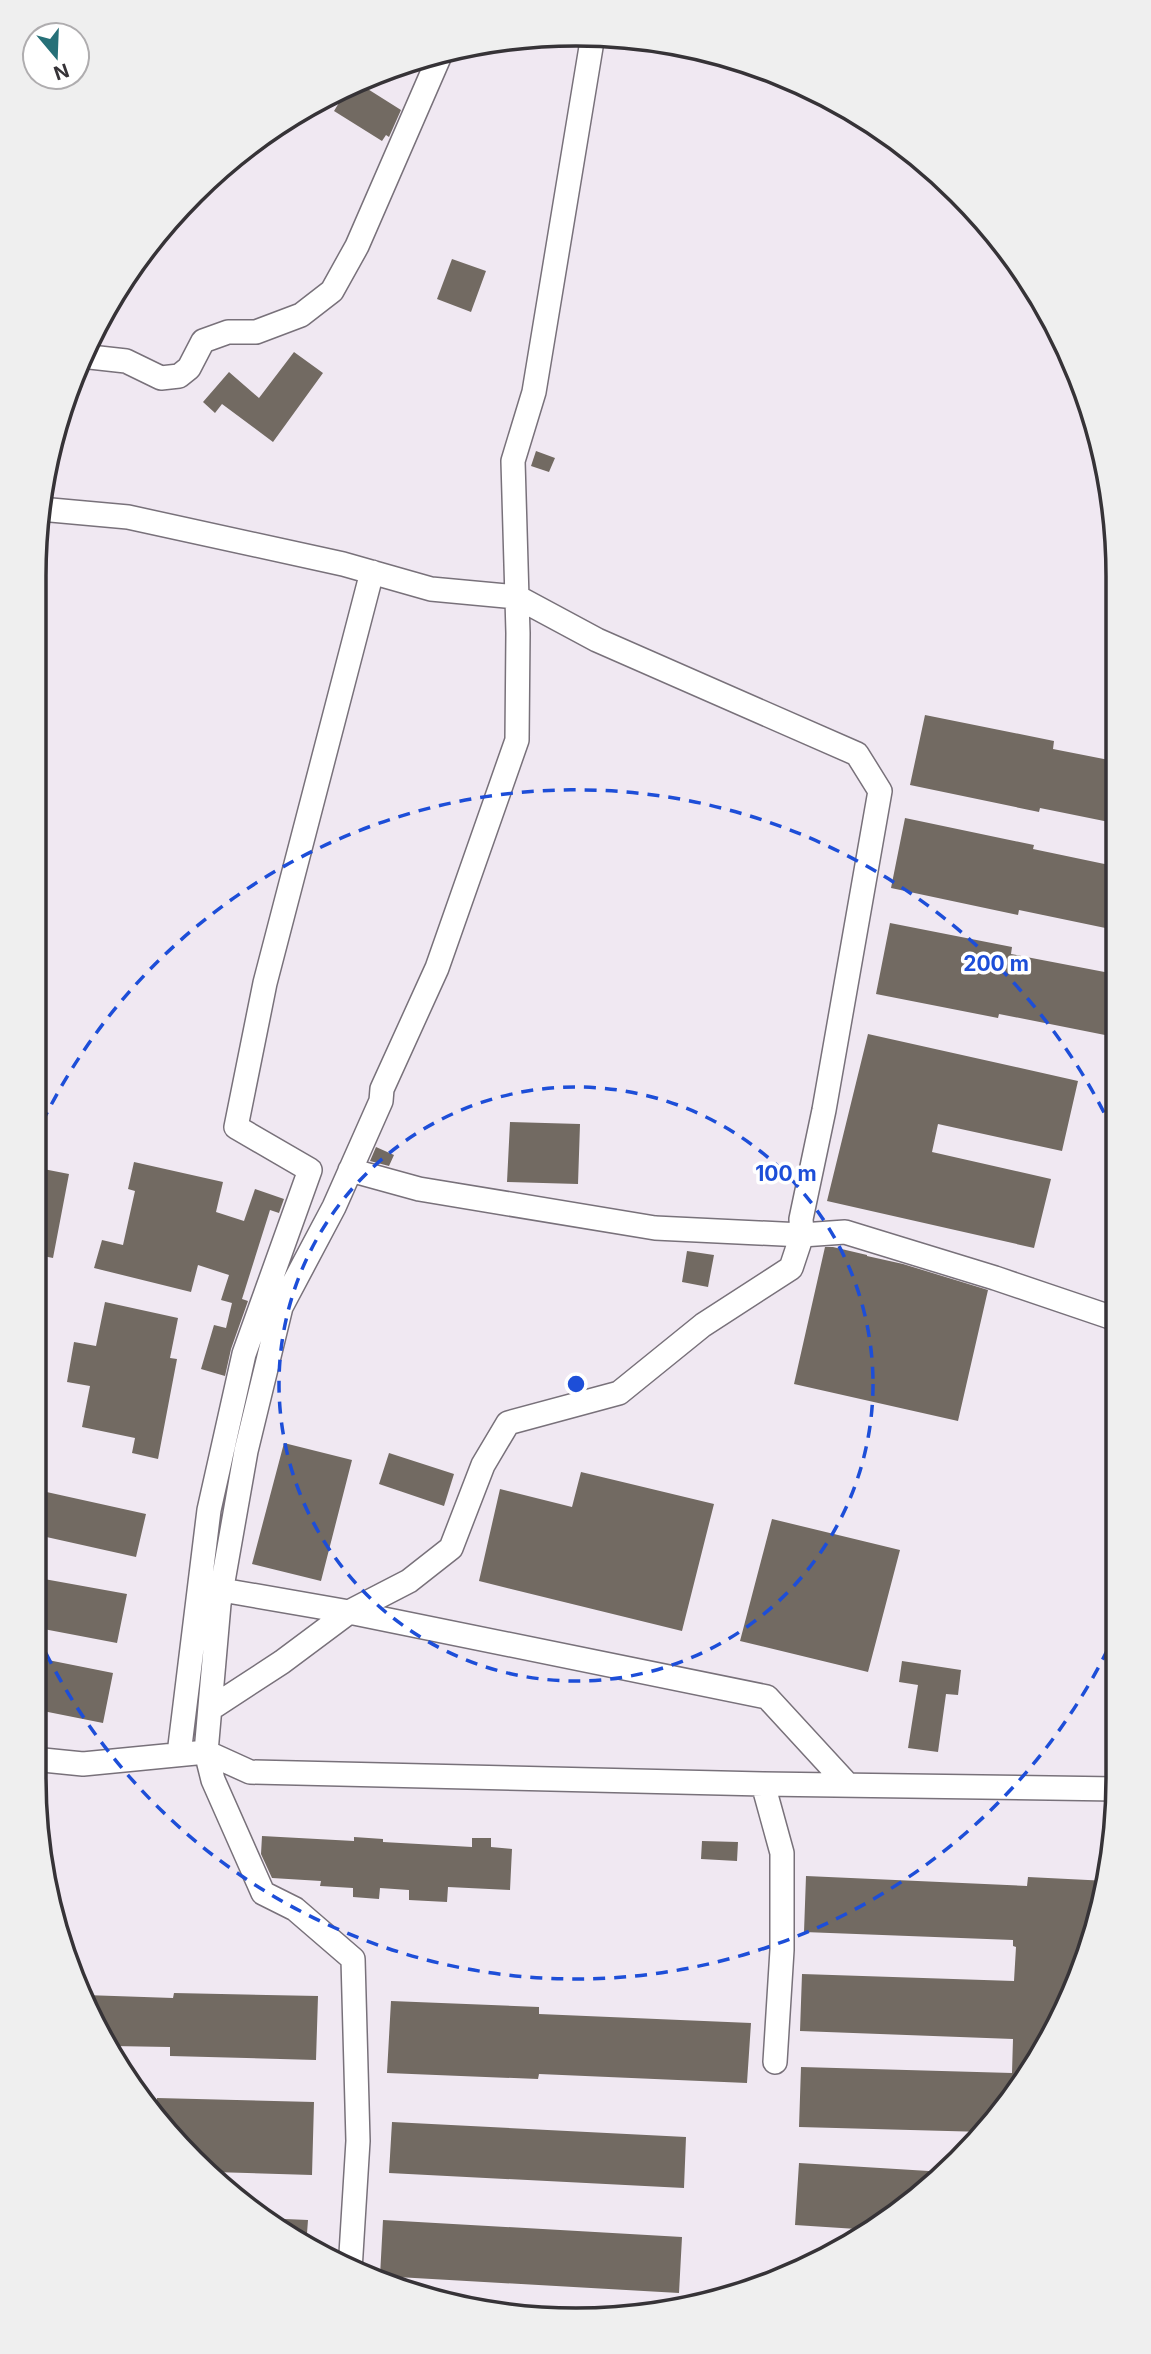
<svg xmlns="http://www.w3.org/2000/svg" width="1151" height="2354" font-family="Inter,sans-serif">
<style>
.building{fill:#726a62}
.lines{fill:none;stroke-linecap:round;stroke-linejoin:round}
.minor-casing{stroke:#78717a;stroke-width:26}
.minor{stroke:#fff;stroke-width:23}
.ring{fill:none;stroke:#1d4ed8;stroke-width:3.5;stroke-dasharray:12 9}
.rim{fill:none;stroke:#363337;stroke-width:3.5}
.centre{fill:#1d4ed8;stroke:#fff;stroke-width:3.5}
.ring-label{font-size:21px;text-anchor:middle;font-weight:bold;fill:#1d4ed8;stroke:#fff;stroke-width:7;stroke-linejoin:round;paint-order:stroke}
</style>
<rect width="100%" height="100%" fill="#f0e8f2"/>
<path class="building" d="M355,81L401,110L389,137L386,135L382,141L334,111L351,83Z
M452,259L486,271L471,312L437,299Z
M294,352L323,373L273,442L222,404L215,413L203,402L229,372L259,398Z
M536,451L555,458L549,472L531,466Z
M925,715L1054,741L1053,749L1114,761V823L1040,808L1039,812L910,785Z
M905,818L1034,845L1033,849L1114,866L1115,930L1019,910L1018,915L891,888Z
M890,923L1012,947L1011,954L1115,974V1037L999,1014L998,1018L876,994Z
M868,1034L1078,1081L1062,1151L938,1124L932,1152L1051,1179L1034,1248L827,1201Z
M510,1122L580,1124L578,1184L507,1182Z
M376,1147L394,1155L389,1166L370,1161Z
M134,1162L223,1182L216,1212L244,1221L255,1189L284,1199L279,1213L270,1210L242,1299L248,1301L231,1349L225,1376L201,1369L214,1325L226,1328L232,1303L221,1300L229,1275L198,1265L191,1292L94,1268L102,1240L123,1245L135,1191L128,1189Z
M33,1167L69,1174L53,1258L33,1254Z
M825,1247H833L867,1255V1256L903,1264L988,1290L958,1421L794,1384Z
M687,1251L714,1255L708,1287L682,1282Z
M105,1302L178,1318L170,1358L177,1359L158,1459L132,1453L135,1438L82,1427L90,1386L67,1382L74,1342L96,1346Z
M284,1443L352,1460L321,1581L252,1564Z
M389,1453L454,1474L444,1506L379,1484Z
M581,1472L714,1504L682,1631L479,1581L500,1489L572,1507Z
M33,1489L146,1514L136,1557L33,1534Z
M772,1519L900,1550L868,1672L740,1641Z
M33,1577L127,1594L117,1643L33,1627Z
M33,1657L113,1673L103,1723L33,1709Z
M902,1661L961,1670L958,1695L946,1694L938,1752L908,1748L918,1685L899,1682Z
M262,1836L354,1841V1837L383,1839V1842L472,1847V1838H491V1847L512,1849L510,1890L448,1887L447,1902L409,1900V1890L380,1888L379,1899L353,1897V1888L320,1886L321,1881L272,1878L261,1854Z
M702,1841L738,1842L737,1861L701,1859Z
M806,1876L1027,1886L1028,1877L1108,1881L1076,1986L985,2132L799,2127L801,2067L1012,2073L1013,2039L800,2031L802,1974L1014,1981L1016,1947L1013,1946V1940L804,1932Z
M174,1993L318,1996L316,2060L170,2056V2047L112,2046L85,1995L173,1998Z
M391,2001L539,2007V2014L751,2023L747,2083L539,2074L538,2079L387,2073Z
M157,2098L314,2102L312,2175L213,2172L146,2109L143,2103L157,2104Z
M392,2122L686,2137L684,2188L389,2173Z
M799,2163L945,2172L905,2209L872,2230L795,2225Z
M262,2218L308,2220L306,2247L275,2230Z
M383,2220L682,2237L679,2293L380,2276Z"/>
<g class="lines">
<g class="minor-casing">
<path id="minor" d="M81,356L126,361L161,378L179,376L189,368L203,341L228,332H256L301,315L332,291L357,246L441,53
M40,509L128,517L343,564L431,589L517,597L597,640L857,754L880,791L824,1110L801,1219L802,1235L791,1268L703,1325L619,1393L508,1423L483,1465L451,1548L409,1581L349,1612L282,1662L210,1709
M350,1170L419,1189L655,1228L802,1235L845,1232L995,1278L1116,1319
M222,1590L349,1612L767,1697L848,1785
M179,1754L209,1510L244,1354L310,1170L236,1127L265,983L372,572
M33,1759L83,1764L206,1752L250,1772L763,1784L1117,1789
M763,1784L782,1853V1950L775,2062
M350,2270L358,2141L353,1959L295,1909L263,1893L213,1780L206,1752L219,1604L246,1451L281,1307L334,1207L381,1101L382,1089L437,968L517,740L518,633L513,461L534,392L593,35"/>
</g>
<use href="#minor" class="minor"/>
</g>
<g class="ring">
<circle cx="576" cy="1384" r="297"/>
<path d="M1117 1630A594 594 0 0 1 33 1626M33 1142A594 594 0 0 1 1114 1133"/>
</g>
<path d="M0 0H1151V2354H0ZM576 46H576A530 530 0 0 1 1106 576V1778A530 530 0 0 1 576 2308H576A530 530 0 0 1 46 1778V576A530 530 0 0 1 576 46Z" fill="#efefef" fill-rule="evenodd"/>
<path class="rim" d="M576 46H576A530 530 0 0 1 1106 576V1778A530 530 0 0 1 576 2308H576A530 530 0 0 1 46 1778V576A530 530 0 0 1 576 46Z"/>
<circle cx="576" cy="1384" r="10" class="centre"/>
<g class="ring-label">
<text x="996" y="971">200 m</text>
<text x="786" y="1181">100 m</text>
</g>
<g transform="translate(56 56) rotate(161)"><circle r="33" fill="#ffffff" stroke="#afadaf" stroke-width="2"/>
<path d="M0-5L12 26L0 18L-12 26Z" fill="#267078"/>
<text y="-10" font-size="19" font-weight="bold" text-anchor="middle" fill="#363337">N</text>
</g>
</svg>
